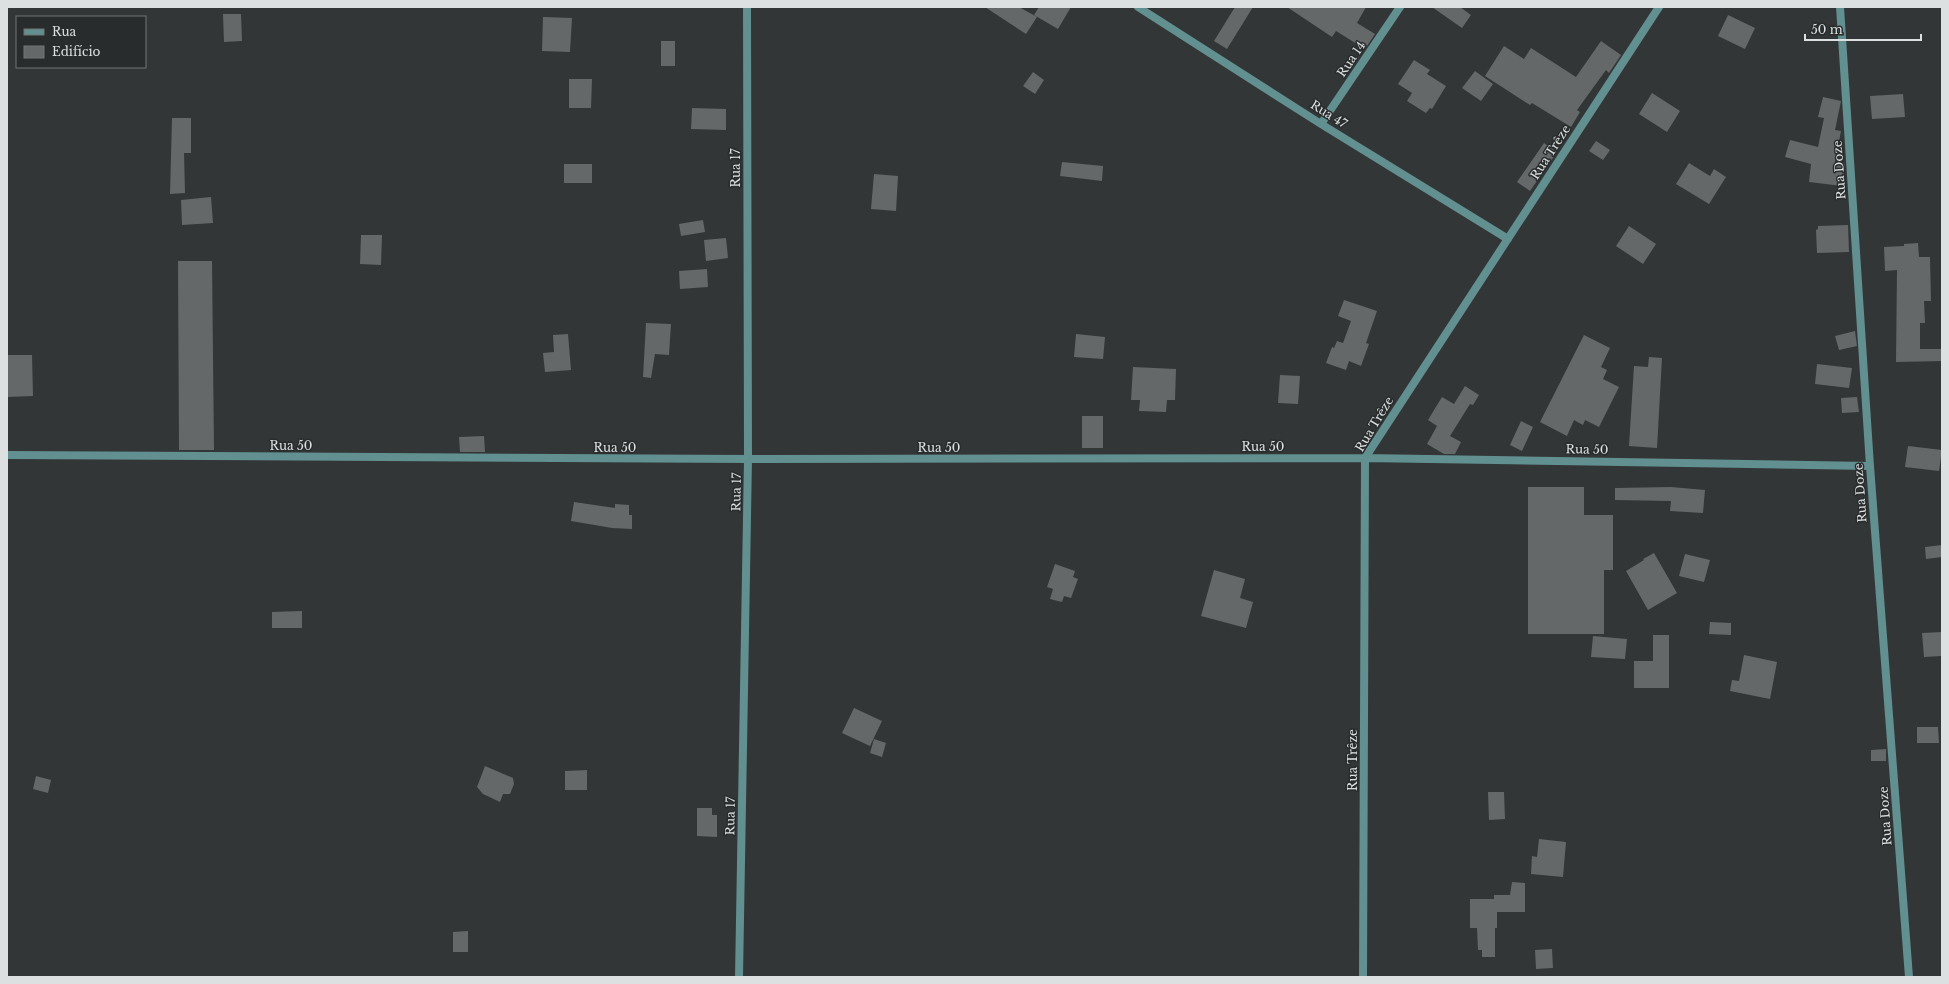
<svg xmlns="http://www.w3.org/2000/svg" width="1949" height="984" font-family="'Libre Baskerville',serif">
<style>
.building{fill:#646868}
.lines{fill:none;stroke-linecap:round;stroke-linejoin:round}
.minor{stroke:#628f8f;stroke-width:8}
.labels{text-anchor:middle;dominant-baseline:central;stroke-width:3;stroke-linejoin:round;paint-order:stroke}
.street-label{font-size:12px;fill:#dde0e0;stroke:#282c2c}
</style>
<rect width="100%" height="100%" fill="#323636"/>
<path class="building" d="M985,7H1019L1037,17L1026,34Z
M1039,7H1071L1058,29L1034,15Z
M1235,7H1253L1227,49L1214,41Z
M1287,7H1366L1357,23L1375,34L1365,49L1336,31L1332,37Z
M1432,7H1460L1471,15L1462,28Z
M223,14H241L242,41L224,42Z
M1728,15L1755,28L1745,49L1718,36Z
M543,17L572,18L570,52L542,51Z
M661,41H675V66H661Z
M1601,41L1621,55L1609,73L1606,70L1577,110L1580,112L1571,127L1532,103L1530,105L1485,76L1504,46L1524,59L1531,48L1576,77Z
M1414,60L1430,70L1427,74L1446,86L1432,109L1430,108L1426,113L1407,101L1412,93L1398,84Z
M1475,71L1493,84L1481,101L1462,88Z
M1033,72L1044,80L1035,94L1023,86Z
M569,79H592L591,108H569Z
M1652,93L1680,111L1667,132L1639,114Z
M1903,94L1905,117L1872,119L1870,96Z
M1823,97L1841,101L1835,130L1841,131L1835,162L1845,164L1842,186L1809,182L1811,164L1785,157L1790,140L1818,147L1824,118L1818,117Z
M692,108L726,109V130L691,129Z
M172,118H191V153H184L185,193L170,194Z
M1596,141L1610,150L1603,160L1589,151Z
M1544,143L1557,152L1530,191L1517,182Z
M1062,162L1103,166L1102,181L1060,176Z
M1689,163L1710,176L1714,169L1726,177L1709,204L1676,184Z
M564,164H592V183H564Z
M874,174L898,176L896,211L871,209Z
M211,197L213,223L182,225L181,200Z
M703,220L705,232L681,236L679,224Z
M1848,225L1849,252L1817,253L1816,230L1818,229V226Z
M1629,226L1656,244L1643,264L1616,246Z
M361,235H382L381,265L360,264Z
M726,238L728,258L706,261L704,240Z
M1918,243L1919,257H1930L1931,301H1924L1925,323H1920V349H1942V361L1896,362L1897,270L1885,271L1884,247L1904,246V244Z
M178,261H212L214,450H179Z
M707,269L708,287L680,289L679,271Z
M1344,300L1377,311L1366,343L1369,344L1361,366L1349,361L1346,370L1326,363L1332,347L1334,348L1337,341L1343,343L1351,321L1338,316Z
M646,323L671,324L669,355L655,354L651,378L643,377Z
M1855,331L1857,346L1839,350L1835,336Z
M568,334L571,370L545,372L543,353L554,352L553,335Z
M1076,334L1105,337L1103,359L1074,357Z
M1584,335L1610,348L1601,367L1607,370L1603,379L1619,387L1599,427L1585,420L1583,425L1574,420L1567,436L1540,422Z
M8,355H32L33,396L7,397Z
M1649,357L1662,358L1657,448L1629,446L1634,366L1648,367Z
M1817,364L1852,368L1849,388L1815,384Z
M1133,367L1176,369L1175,400H1167L1166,412L1139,411L1140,400H1131Z
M1280,375L1300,376L1298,404L1278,403Z
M1465,386L1479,395L1473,405L1470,404L1450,436L1461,442L1455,454H1444L1427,444L1437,426L1428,420L1442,397L1454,404Z
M1857,397L1859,412L1842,413L1841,398Z
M1082,416H1103V448H1082Z
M1521,421L1533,427L1522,451L1510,445Z
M484,436L485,452H460L459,437Z
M1908,446L1942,450L1939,471L1905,467Z
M1528,487H1584V515H1613V570H1604V634H1528Z
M1671,487L1705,490L1703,513L1670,511L1671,501L1615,500V488Z
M574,502L615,508V504L629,505V515H632V529L612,528L571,521Z
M1942,545V557L1926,559L1925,547Z
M1654,553L1677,593L1648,610L1626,571L1644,560L1643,559Z
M1685,554L1710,560L1704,582L1679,576Z
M1055,564L1075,571L1073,577L1078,579L1071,598L1064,596L1062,602L1050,599L1053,589L1047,587Z
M1214,570L1245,579L1240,598L1253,602L1246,628L1201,616Z
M302,611V628H272V612Z
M1710,622L1731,623V635L1709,634Z
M1942,632V656L1924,657L1922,633Z
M1653,635H1669V688H1634V661H1653Z
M1593,636L1627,639L1625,659L1591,657Z
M1744,655L1777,662L1770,699L1730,691L1732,680L1739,681Z
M854,708L882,721L870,746L842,733Z
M1917,727H1938L1939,743H1917Z
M874,739L886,743L882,757L870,753Z
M1886,749V761H1871V750Z
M485,766L513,778L514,784L510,794H503L500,802L483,794L477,787Z
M587,770V790H565V771Z
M36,776L51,780L48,793L33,789Z
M1488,792H1504L1505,819L1489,820Z
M697,808H712V815H717V837L697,836Z
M1539,839L1566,842L1563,877L1531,874L1532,856L1537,857Z
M1512,882L1525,883V912H1497V928H1495V957H1482V950H1478L1477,928H1470V899H1494V895H1510Z
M468,931V952H453V932Z
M1552,949L1553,968L1536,969L1535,950Z"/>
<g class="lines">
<path class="minor" d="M1138,7L1321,124L1508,239
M1840,7L1870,466L1909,977
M1321,124L1400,7
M7,455L748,459L1365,458L1870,466
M739,977L748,459L747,7
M1363,977L1365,458L1659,7"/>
</g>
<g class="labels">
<g class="street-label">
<text transform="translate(1351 59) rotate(-56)">Rua 14</text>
<text transform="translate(1329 114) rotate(32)">Rua 47</text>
<text transform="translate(1550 152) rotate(-57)">Rua Trêze</text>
<text transform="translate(735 168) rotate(-90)">Rua 17</text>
<text transform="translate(1839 170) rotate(-94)">Rua Doze</text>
<text transform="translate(1374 424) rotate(-59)">Rua Trêze</text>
<text x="291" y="445">Rua 50</text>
<text x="1263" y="446">Rua 50</text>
<text x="615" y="447">Rua 50</text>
<text x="939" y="447">Rua 50</text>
<text transform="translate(1587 449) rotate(1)">Rua 50</text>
<text transform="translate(736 492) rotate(-89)">Rua 17</text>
<text transform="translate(1860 493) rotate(-94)">Rua Doze</text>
<text transform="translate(1352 760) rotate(-90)">Rua Trêze</text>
<text transform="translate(730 816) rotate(-89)">Rua 17</text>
<text transform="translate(1885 816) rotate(-94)">Rua Doze</text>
</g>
</g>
<rect width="1949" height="984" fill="none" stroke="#dde0e0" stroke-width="16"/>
<rect x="16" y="16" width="130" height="52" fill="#282c2c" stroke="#707474"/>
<rect x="24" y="29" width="20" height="6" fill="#628f8f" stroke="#707474"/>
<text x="52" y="36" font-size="12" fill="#dde0e0">Rua</text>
<rect x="24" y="46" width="20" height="12" fill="#646868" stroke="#707474"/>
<text x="52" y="56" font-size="12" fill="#dde0e0">Edifício</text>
<path d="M1805 34v6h116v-6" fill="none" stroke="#dde0e0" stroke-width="2"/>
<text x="1811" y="34" font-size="12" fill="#dde0e0" stroke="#282c2c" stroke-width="3" paint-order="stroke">50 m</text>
</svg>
